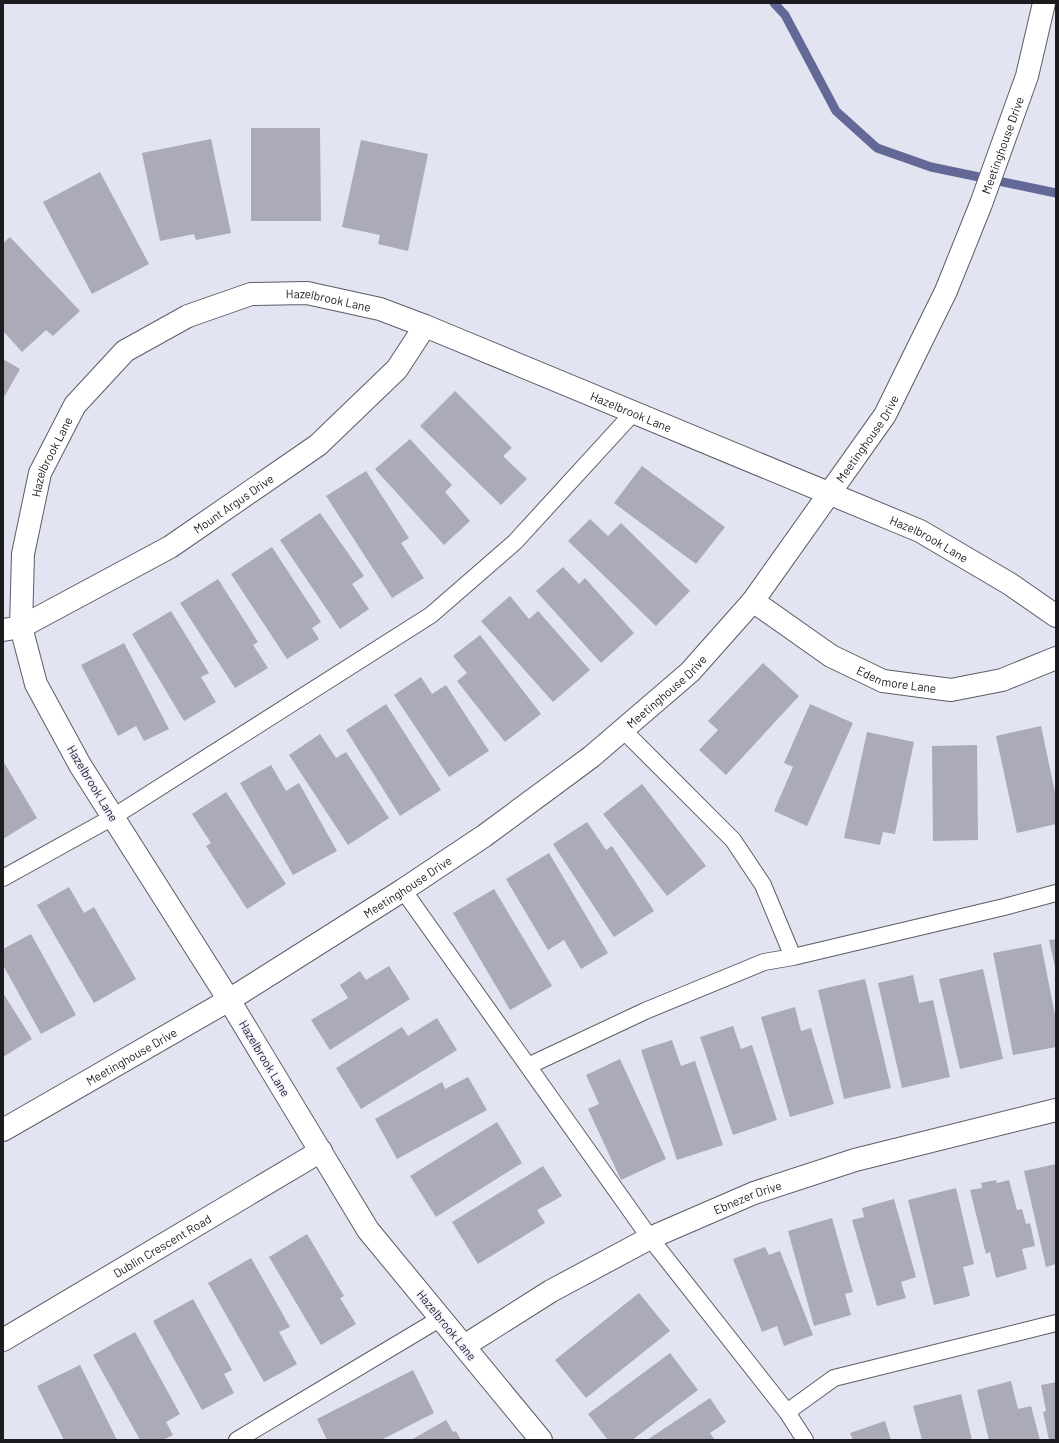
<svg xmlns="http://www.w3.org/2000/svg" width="1059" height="1443" font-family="Barlow,sans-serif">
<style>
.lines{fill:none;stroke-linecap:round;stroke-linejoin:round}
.stream{stroke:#646896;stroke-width:9}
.building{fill:#aaabb7}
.lane-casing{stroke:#5b5c67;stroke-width:18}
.street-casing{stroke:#5b5c67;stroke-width:24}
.lane{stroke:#fff;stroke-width:16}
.street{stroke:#fff;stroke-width:22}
.labels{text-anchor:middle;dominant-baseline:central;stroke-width:3;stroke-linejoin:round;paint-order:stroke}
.street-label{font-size:12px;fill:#1b1b20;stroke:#eff1fe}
</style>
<rect width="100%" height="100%" fill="#e2e4f1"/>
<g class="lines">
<path class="stream" d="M774,3L785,15L836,111L877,148L931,167L1056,193"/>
</g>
<path class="building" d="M251,128H320L321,221H251Z
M211,139L231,233L196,240L194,234L160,241L142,153Z
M361,140L428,154L408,251L378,244L380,235L342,227Z
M100,172L149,264L92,294L43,202Z
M10,237L80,311L53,336L46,330L22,352L3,331V243Z
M3,359L20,369L3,399Z
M455,391L512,448L503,456L527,479L501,505L420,426Z
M410,439L452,485L445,492L470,521L444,545L375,469Z
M642,466L725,527L696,564L614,503Z
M366,471L409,538L401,543L424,578L392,598L326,496Z
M320,513L364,576L352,584L369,609L340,629L280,540Z
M590,519L608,536L621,523L690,591L656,626L568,541Z
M272,547L321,622L312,628L319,639L287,659L231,574Z
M563,567L579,584L585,578L634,633L601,663L536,591Z
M218,579L258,642L253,645L268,668L235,688L180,603Z
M510,596L529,619L538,611L590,670L553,702L481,621Z
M171,611L209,673L201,677L216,702L184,721L132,634Z
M480,635L541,714L505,742L457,681L467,673L453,656Z
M124,643L169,729L144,741L136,726L118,736L81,665Z
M763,663L799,696L726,775L699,750L718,730L708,721Z
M421,677L432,694L446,685L489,751L449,777L394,695Z
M386,704L441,790L400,816L346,730Z
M810,704L853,723L807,826L774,811L793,767L784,763Z
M1041,726L1056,797V824L1017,833L996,736Z
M867,732L914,742L895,834L883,832L880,845L844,838Z
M320,734L336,758L346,752L389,818L348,845L289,755Z
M977,745L978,840L933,841L932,746Z
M3,761L37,818L3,839Z
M271,765L286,791L299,783L337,851L293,875L240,783Z
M642,784L706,866L667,896L603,814Z
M226,792L286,884L247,909L206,846L211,843L192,814Z
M587,822L606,850L612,846L654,911L614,937L553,844Z
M549,853L608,953L581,969L564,940L548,950L506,879Z
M69,887L84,913L94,907L136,979L94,1003L37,905Z
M494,889L552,986L510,1010L453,913Z
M31,934L76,1015L41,1034L3,965V949Z
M1056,939V967H1055L1049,940Z
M1041,944L1056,1020V1047L1013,1055L993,953Z
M389,966L410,999L330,1050L311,1020L348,998L340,985L360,971L366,980Z
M983,969L1003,1059L960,1069L939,979Z
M913,975L919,1003L933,1000L950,1077L902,1088L878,983Z
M865,979L891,1088L844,1099L818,990Z
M3,993L32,1039L3,1057Z
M795,1007L801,1031L811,1028L834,1104L790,1117L761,1017Z
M437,1018L457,1050L361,1109L336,1068L402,1027L408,1036Z
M733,1026L741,1049L752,1045L777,1120L733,1135L700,1037Z
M672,1040L681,1066L695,1061L723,1145L677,1160L641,1050Z
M620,1059L666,1159L621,1180L588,1109L599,1104L586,1075Z
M468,1077L487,1110L397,1159L375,1119L442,1082L445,1089Z
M497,1122L522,1163L436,1217L410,1176Z
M1056,1164V1264L1046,1267L1024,1171Z
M543,1166L562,1196L537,1210L545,1223L478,1264L452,1222Z
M996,1180L997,1183L1009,1180L1017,1210L1022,1209L1026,1224L1030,1223L1035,1246L1022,1249L1027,1269L996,1278L990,1252L986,1254L970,1190L982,1188L981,1183Z
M956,1188L974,1264L963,1267L970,1296L934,1305L908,1200Z
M894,1199L916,1277L901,1282L906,1298L877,1306L852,1220L864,1217L862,1208Z
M832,1218L853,1292L845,1294L851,1315L814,1326L788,1231Z
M307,1234L344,1296L340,1298L356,1324L321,1345L269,1257Z
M765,1247L769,1255L780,1251L813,1335L784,1346L777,1326L762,1332L733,1259Z
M251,1258L290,1327L279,1332L297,1364L264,1382L208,1283Z
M639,1293L670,1331L586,1398L555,1360Z
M193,1299L232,1370L224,1374L234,1393L202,1410L153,1321Z
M135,1332L180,1414L166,1422L173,1435L163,1440H140L93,1355Z
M670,1353L698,1390L632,1440H608L588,1414Z
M80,1365L117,1440H64L37,1386Z
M413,1370L434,1413L381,1440H327L317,1419Z
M1011,1381L1018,1409L1031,1406L1040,1440H989L977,1390Z
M1056,1382V1440H1049L1043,1412L1046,1411L1041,1385Z
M961,1394L972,1440H922L913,1406Z
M710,1398L726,1422L710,1433L715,1440H647Z
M446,1420L453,1432L456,1431L461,1440H411Z
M885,1421L891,1440H853L850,1433Z"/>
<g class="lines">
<g class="lane-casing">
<path id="lane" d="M622,729L733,840L763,885L793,957
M3,878L113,817L431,615L515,542L634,412
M403,890L650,1238L787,1412L805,1440
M528,1066L645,1011L764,962L793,957L1004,907L1056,893
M787,1412L834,1378L1056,1323
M237,1440L441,1318"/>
</g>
<g class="street-casing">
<g id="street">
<path id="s1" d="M753,601L831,656L883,681L951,690L1002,680L1056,658"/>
<path id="s2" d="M3,630L21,627L170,547L318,445L397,369L425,326"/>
<path id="s3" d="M3,1130L229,1000L403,890L484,836L591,757L690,672L753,601L885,415L946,291L981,204L1027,76L1044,3"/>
<path id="s4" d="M3,1340L321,1151"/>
<path id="s5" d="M464,1346L551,1291L650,1238L754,1193L855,1160L1056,1110"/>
<path id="s6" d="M541,1440L368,1230L229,1000L80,765L36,684L21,627L23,554L40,473L75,405L125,351L188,316L251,294L307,293L380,309L425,326L920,531L1010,584L1056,616"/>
</g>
</g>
<use href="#lane" class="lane"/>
<use href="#street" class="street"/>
</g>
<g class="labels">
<g class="street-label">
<text stroke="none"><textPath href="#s3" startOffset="1445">Meetinghouse Drive</textPath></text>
<text stroke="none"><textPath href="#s6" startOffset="1493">Hazelbrook Lane</textPath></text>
<text stroke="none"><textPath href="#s6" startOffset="1817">Hazelbrook Lane</textPath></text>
<text stroke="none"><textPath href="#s3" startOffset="1121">Meetinghouse Drive</textPath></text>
<text stroke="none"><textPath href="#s6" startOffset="1145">Hazelbrook Lane</textPath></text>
<text stroke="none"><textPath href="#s2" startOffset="264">Mount Argus Drive</textPath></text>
<text stroke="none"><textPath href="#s6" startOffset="2141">Hazelbrook Lane</textPath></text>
<text stroke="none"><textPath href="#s1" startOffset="166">Edenmore Lane</textPath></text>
<text stroke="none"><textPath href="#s3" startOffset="797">Meetinghouse Drive</textPath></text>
<text transform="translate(93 783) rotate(59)">Hazelbrook Lane</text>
<text stroke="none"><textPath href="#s3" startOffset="472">Meetinghouse Drive</textPath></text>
<text stroke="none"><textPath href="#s3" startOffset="148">Meetinghouse Drive</textPath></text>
<text transform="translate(265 1058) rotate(59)">Hazelbrook Lane</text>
<text stroke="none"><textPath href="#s5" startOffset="321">Ebnezer Drive</textPath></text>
<text stroke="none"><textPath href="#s4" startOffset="185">Dublin Crescent Road</textPath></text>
<text transform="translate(447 1325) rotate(51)">Hazelbrook Lane</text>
</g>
</g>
<rect width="1059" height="1443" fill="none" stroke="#1b1b20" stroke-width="8"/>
</svg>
